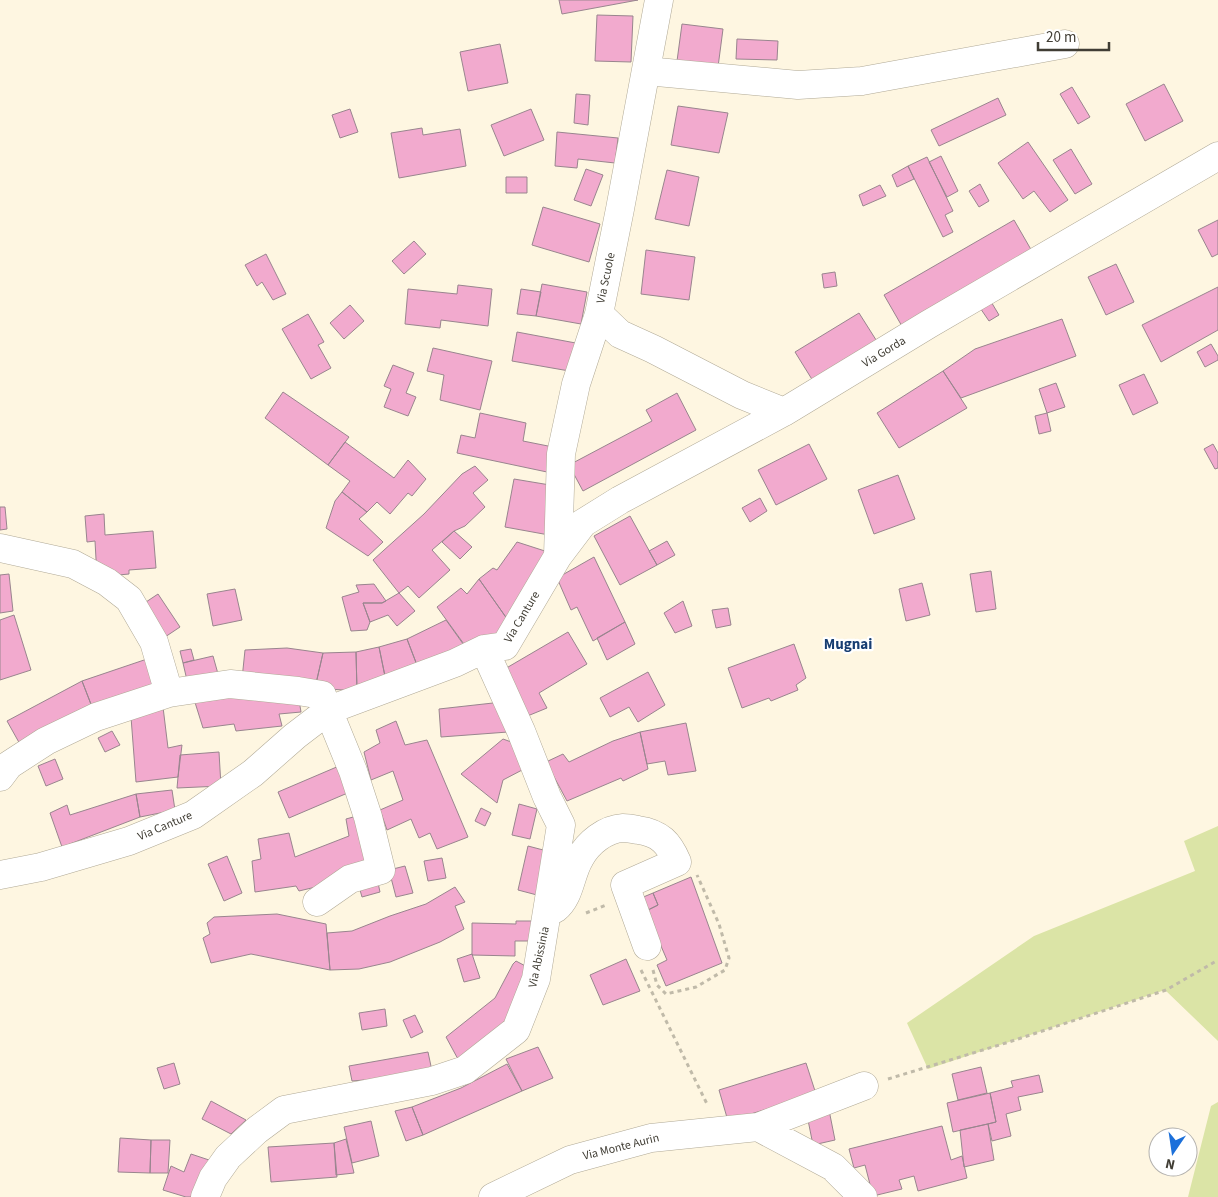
<svg xmlns="http://www.w3.org/2000/svg" width="1218" height="1197" font-family="'Source Sans 3',sans-serif">
<style>
.green{fill:#dbe4a6}
.building{fill:#f2aace;stroke:#99858e}
.lines{fill:none;stroke-linecap:round;stroke-linejoin:round}
.minor-casing{stroke:#b0a996;stroke-width:29}
.path{stroke:#c0baa9;stroke-width:3;stroke-dasharray:4 4;stroke-linecap:butt}
.minor{stroke:#fff;stroke-width:28}
.labels{text-anchor:middle;dominant-baseline:central;stroke-width:4.5;stroke-linejoin:round;paint-order:stroke}
.street-label{font-size:12px;fill:#403d34;stroke:#fff}
.quarter-label{font-size:15px;font-weight:bold;fill:#183e72;stroke:#fff}
</style>
<rect width="100%" height="100%" fill="#fef6e1"/>
<path class="green" d="M1218,826V1041L1165,990L928,1069L907,1023L1034,936L1195,871L1184,841Z
M1218,1102V1197H1188L1211,1106Z"/>
<path class="building" d="M559,0H638L562,14Z
M597,15L633,16L631,62L595,61Z
M682,24L723,29L718,67L677,61Z
M737,39L778,41L777,60L736,59Z
M500,44L508,83L468,91L460,52Z
M1164,84L1183,121L1145,141L1126,104Z
M1072,87L1090,117L1078,124L1060,94Z
M576,94L590,95L588,125L574,123Z
M998,98L1006,115L939,146L931,130Z
M678,106L728,113L719,153L671,145Z
M350,109L358,132L340,138L332,115Z
M531,109L544,140L504,156L491,125Z
M422,128L423,135L460,129L466,166L399,178L391,133Z
M557,132L618,138L615,163L578,159L577,168L555,166Z
M1028,142L1068,200L1050,212L1034,191L1023,199L998,163Z
M1071,149L1092,184L1075,194L1053,160Z
M941,156L958,191L947,197L929,162Z
M927,157L953,211L945,215L953,232L943,237L908,166Z
M908,166L914,179L897,187L892,175Z
M586,169L603,175L591,206L574,200Z
M667,170L699,177L689,226L655,219Z
M506,177H527V193H506Z
M980,184L989,201L979,207L969,191Z
M880,185L886,196L863,206L859,195Z
M543,207L600,224L589,262L532,245Z
M1014,220L1033,253L903,328L884,295Z
M1218,220V254L1212,257L1198,230Z
M414,241L426,254L404,274L392,261Z
M646,250L695,257L689,300L641,294Z
M266,254L286,294L273,300L262,282L257,286L245,265Z
M1116,264L1134,302L1106,315L1088,277Z
M835,272L837,286L824,288L822,274Z
M542,284L587,292L581,324L536,316Z
M458,285L492,289L488,326L441,320L440,328L405,324L408,289L457,294Z
M1218,287V330L1161,362L1142,325Z
M521,289L541,292L536,316L517,314Z
M987,295L999,315L989,321L976,302Z
M350,305L364,321L344,339L330,323Z
M859,313L878,343L813,381L795,352Z
M308,314L324,342L318,345L331,368L311,379L282,329Z
M1062,319L1076,356L961,398L943,371L975,349Z
M517,332L581,344L575,372L512,361Z
M1211,344L1218,356V360L1205,367L1197,352Z
M433,348L492,361L480,410L440,400L444,375L427,371Z
M393,365L414,373L406,393L416,397L408,416L384,407L391,389L384,386Z
M943,371L967,408L899,448L877,413Z
M1144,374L1158,403L1133,415L1119,385Z
M1056,383L1065,407L1047,413L1039,389Z
M283,392L349,437L328,465L265,418Z
M677,393L696,430L583,491L569,465L652,421L646,410Z
M480,413L526,423L523,441L553,447L547,472L457,453L461,435L475,438Z
M1047,413L1051,431L1039,434L1035,416Z
M345,442L394,478L408,460L426,479L412,496L408,493L390,514L377,502L367,512L342,492L350,481L328,465Z
M809,444L827,479L776,505L758,470Z
M1213,444L1218,453V468L1215,469L1204,449Z
M475,466L488,480L473,493L485,507L465,526L454,531L432,550L450,570L419,598L408,586L399,593L373,560L424,514L462,474Z
M898,475L915,519L874,534L858,490Z
M514,479L556,486L549,535L505,527Z
M342,492L367,512L359,519L383,542L368,556L326,528L335,501Z
M760,498L767,511L750,522L742,508Z
M0,507H5L7,529L0,530Z
M104,514L105,535L153,531L156,568L129,570V574L97,577L95,541L87,542L85,516Z
M630,516L657,565L620,585L594,536Z
M454,531L472,547L460,559L442,542Z
M667,541L675,555L657,565L649,551Z
M517,542L548,552L510,623L479,579L493,568L497,570Z
M594,557L625,622L593,641L577,607L571,610L557,578Z
M991,571L996,609L976,612L970,574Z
M9,574L13,611L0,613V575Z
M479,579L510,623L496,634L469,651L437,607L461,588L467,594Z
M922,583L930,615L906,621L899,589Z
M374,584L386,601L382,603H363L370,622L367,630L351,631L342,597L359,592L356,585Z
M235,589L242,620L213,626L207,594Z
M399,593L415,611L397,626L388,615L370,622L363,603H382Z
M158,594L180,627L162,639L140,606Z
M683,601L692,626L675,633L664,613Z
M728,608L731,625L716,628L712,610Z
M14,615L31,670L0,680V620Z
M446,620L466,648L420,673L407,639Z
M625,622L635,644L607,660L597,638Z
M568,632L587,664L539,693L547,708L525,717L503,670Z
M407,639L420,673L387,686L379,647Z
M794,644L806,678L796,685L798,690L771,701L769,698L742,708L728,668Z
M379,647L387,686L357,691L356,652Z
M287,648L323,653L315,688L242,679L245,650Z
M191,649L194,660L183,663L180,651Z
M356,652L357,691L315,688L323,653Z
M213,656L220,681L189,689L183,663Z
M147,659L156,691L94,712L82,681Z
M648,672L665,705L638,722L629,707L610,717L600,698Z
M82,681L94,712L21,746L7,721Z
M298,694L301,712L279,714L282,726L236,731L234,724L203,728L193,696Z
M502,702L508,732L441,737L439,709Z
M163,707L168,748L182,745L178,777L136,782L131,717Z
M396,721L405,745L427,740L468,837L437,849L430,833L419,838L411,819L387,830L380,810L403,800L393,771L371,780L364,752L380,743L376,730Z
M686,723L696,771L668,775L665,761L647,764L640,732Z
M112,731L120,745L105,752L98,738Z
M640,732L648,769L623,781L621,778L567,801L546,762L563,754L569,762L613,741Z
M503,739L514,743L524,769L503,780L497,803L461,774Z
M219,752L221,786L177,788L180,755Z
M55,759L63,779L46,786L38,766Z
M346,763L357,789L289,818L278,792Z
M172,790L175,810L140,817L136,794Z
M136,794L140,817L62,847L50,813L67,805L70,815Z
M519,804L537,809L530,839L512,835Z
M481,808L491,813L485,826L475,821Z
M364,814L376,864L324,885L299,891L296,886L255,892L252,861L261,859L258,839L289,833L295,857L349,836L346,819Z
M528,846L547,851L537,895L518,890Z
M227,856L242,893L224,901L208,864Z
M442,858L446,878L428,881L424,861Z
M405,866L413,893L396,897L389,870Z
M691,877L722,963L666,986L657,965L667,960L646,911L658,905L653,893Z
M377,878L380,892L362,897L358,883Z
M455,887L465,902L455,906L464,929L440,942L390,962L359,969L330,970L327,933L352,931L390,916L426,904Z
M653,893L658,905L646,911L641,898Z
M277,914L326,924L330,970L251,954L211,963L203,938L210,934L207,923L214,917Z
M516,921H532L531,941H515V956L472,955V923L516,924Z
M472,954L480,978L464,982L457,959Z
M626,959L640,991L603,1005L590,975Z
M516,961L531,969L509,1018L459,1061L446,1037L495,998L513,964Z
M385,1009L387,1026L362,1030L359,1013Z
M415,1015L423,1032L411,1038L403,1020Z
M538,1047L553,1078L522,1091L506,1059Z
M428,1052L432,1071L365,1086L364,1080L352,1081L349,1066Z
M174,1063L180,1084L164,1089L157,1068Z
M806,1063L816,1094L728,1121L719,1090Z
M507,1064L522,1091L423,1135L412,1107L461,1088Z
M981,1067L987,1093L958,1100L952,1074Z
M1039,1075L1043,1092L1018,1097L1021,1110L1006,1114L1011,1136L992,1141L988,1124L996,1122L990,1093L1013,1087L1011,1081Z
M990,1093L996,1122L953,1132L947,1103Z
M211,1101L246,1120L231,1134L202,1119Z
M412,1107L423,1135L406,1141L395,1111Z
M829,1110L835,1140L813,1145L807,1115Z
M371,1121L379,1156L352,1163L344,1127Z
M988,1124L994,1160L964,1167L960,1130Z
M942,1126L951,1160L962,1156L967,1178L918,1191L914,1176L899,1180L902,1189L873,1196L865,1165L854,1168L849,1149Z
M120,1138L151,1140L150,1173L118,1172Z
M346,1139L354,1173L336,1175L334,1143Z
M151,1140H170L168,1173H150Z
M334,1143L337,1177L271,1182L268,1147Z
M191,1154L209,1160L196,1197H186L163,1190L171,1166L184,1172Z"/>
<g class="lines">
<g class="minor-casing">
<path id="minor" d="M646,71L798,85L862,81L1065,44
M599,314L620,334L653,349L742,395L784,412
M0,548L73,564L107,582L129,599L154,642L169,693
M558,556L561,454L576,384L599,314L620,209L659,0
M0,777L9,765L46,741L96,717L169,693L230,684L298,691L322,695L353,771L368,817L381,870L350,879L317,902
M0,875L41,867L129,841L193,815L253,773L295,736L329,710L455,663L484,649L505,646L558,556L583,523L620,500L784,412L929,324L1218,156
M555,909C571,896 570,874 580,858C588,843 605,829 623,828C628,828 633,829 638,830C660,833 669,843 677,862L625,885L647,946
M758,1127L833,1167L863,1197
M205,1197L213,1178L228,1157L257,1130L284,1110L432,1081L465,1070L516,1030L536,979L561,825L547,797L521,731L484,649
M493,1197L570,1160L651,1138L758,1127L864,1086"/>
</g>
<path class="path" d="M586,913L606,905
M641,970L708,1106
M653,970L657,985L666,994L696,987L725,970L729,958L719,924L697,875
M888,1079L1009,1042L1166,990L1218,960"/>
<use href="#minor" class="minor"/>
</g>
<g class="labels">
<g class="street-label">
<text transform="translate(606 278) rotate(-78)">Via Scuole</text>
<text transform="translate(884 352) rotate(-31)">Via Gorda</text>
<text transform="translate(522 617) rotate(-59)">Via Canture</text>
<text transform="translate(165 826) rotate(-23)">Via Canture</text>
<text transform="translate(539 957) rotate(-78)">Via Abissinia</text>
<text transform="translate(621 1147) rotate(-14)">Via Monte Aurin</text>
</g>
<g class="quarter-label">
<text x="848" y="644">Mugnai</text>
</g>
</g>
<g transform="translate(1173 1152) rotate(193)"><circle r="24" fill="#ffffff" stroke="#b3b1ae"/>
<path d="M0-4L9 19L0 12L-9 19Z" fill="#1c70da"/>
<text y="-8" font-size="14" font-weight="bold" text-anchor="middle" fill="#403d34">N</text>
</g>
<path d="M1038 42v8h71v-8" fill="none" stroke="#403d34" stroke-width="2.5"/>
<text x="1046" y="42" font-size="15" fill="#403d34" stroke="#ffffff" stroke-width="4" paint-order="stroke">20 m</text>
</svg>
